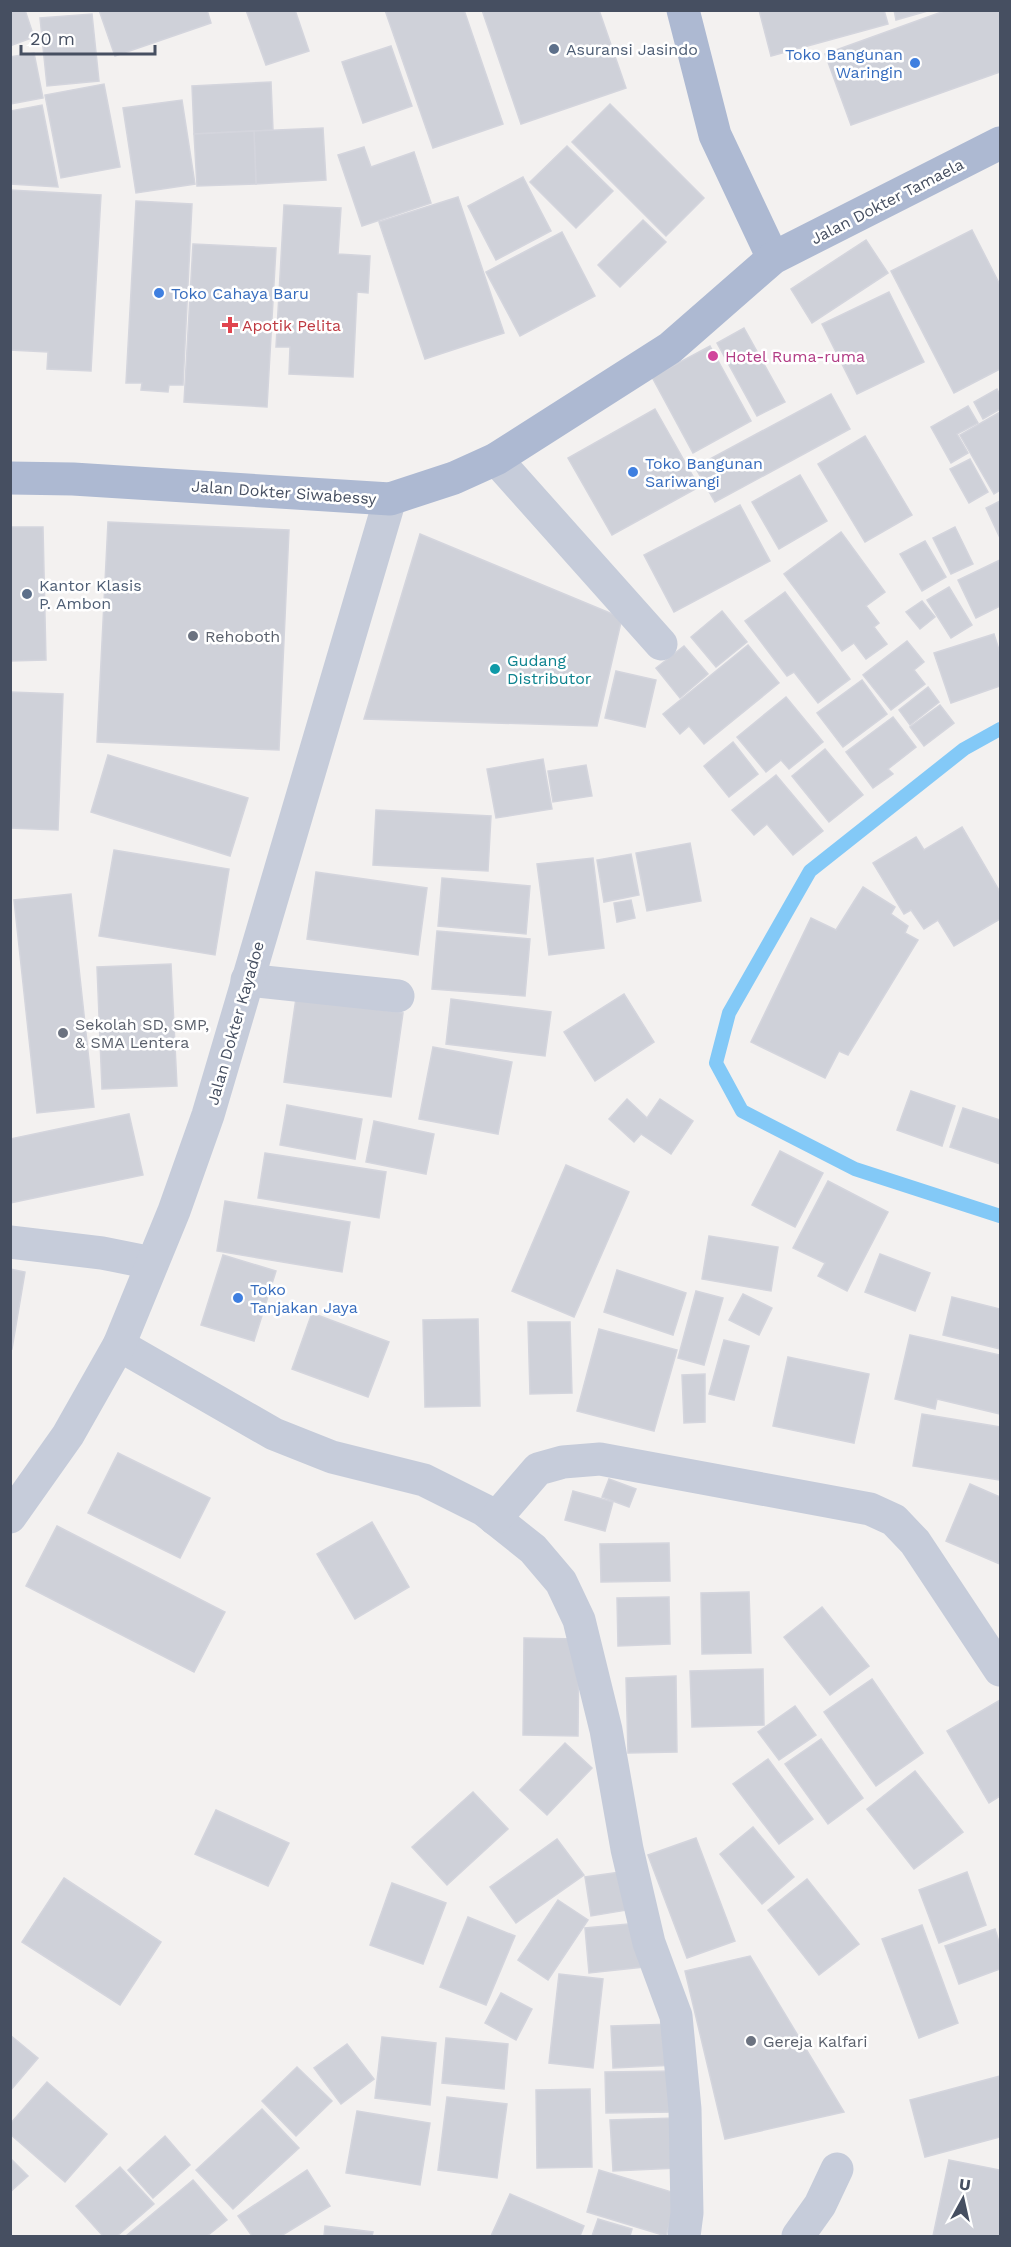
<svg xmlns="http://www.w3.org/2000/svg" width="1011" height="2247" font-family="'Work Sans',sans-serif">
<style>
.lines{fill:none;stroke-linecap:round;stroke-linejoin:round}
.stream{stroke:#83c9f7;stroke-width:14}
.building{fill:#cfd1d9;stroke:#d4d5dd;stroke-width:1.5}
.minor{stroke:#c6ccda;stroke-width:33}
.major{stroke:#adb9d2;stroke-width:33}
.service-dot{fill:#5c6f8a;stroke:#fff;stroke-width:2}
.shop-dot{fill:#3f7fe0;stroke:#fff;stroke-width:2}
.health-dot{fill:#e0444e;stroke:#fff;stroke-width:2}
.hotel-dot{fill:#d1479c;stroke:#fff;stroke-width:2}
.worship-dot{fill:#6b7280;stroke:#fff;stroke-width:2}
.culture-dot{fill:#0f9aa8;stroke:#fff;stroke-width:2}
.labels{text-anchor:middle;stroke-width:5;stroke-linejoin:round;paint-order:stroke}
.service-label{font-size:16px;fill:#4e5e75;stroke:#fff;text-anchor:start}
.shop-label{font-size:16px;fill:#366cbe;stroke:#fff;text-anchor:start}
.street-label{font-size:16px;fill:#464f61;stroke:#fff}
.health-label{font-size:16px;fill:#be3a42;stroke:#fff;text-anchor:start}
.hotel-label{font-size:16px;fill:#b23c85;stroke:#fff;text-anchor:start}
.worship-label{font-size:16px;fill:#5b616d;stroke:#fff;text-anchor:start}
.culture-label{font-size:16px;fill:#0d838f;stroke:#fff;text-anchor:start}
</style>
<rect width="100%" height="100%" fill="#f3f1f0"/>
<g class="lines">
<!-- stream -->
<polyline class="stream" points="1000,729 964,749 810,871 729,1013 716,1063 742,1111 855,1169 1000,1216"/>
</g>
<!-- building -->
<g class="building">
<polygon points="10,10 25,10 34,37 10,46"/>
<polygon points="99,10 207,10 211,23 115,56"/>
<polygon points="246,10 295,10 309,51 266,65"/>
<polygon points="385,10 464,10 503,124 433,148"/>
<polygon points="482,10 599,10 626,88 521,124"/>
<polygon points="759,10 884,10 888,24 771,56"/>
<polygon points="894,10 931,10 896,20"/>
<polygon points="947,10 1000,10 1000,72 851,125 825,54"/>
<polygon points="92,14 99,81 47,86 40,18"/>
<polygon points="391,46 412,106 363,123 342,62"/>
<polygon points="34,53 43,98 10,104 10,57"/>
<polygon points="271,82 273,130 194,134 192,86"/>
<polygon points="104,84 120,167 61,178 45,95"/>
<polygon points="182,100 195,184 136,193 123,108"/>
<polygon points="610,104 704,198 666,236 572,142"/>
<polygon points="42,105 58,187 10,184 10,111"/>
<polygon points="323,128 326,180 256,184 254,131"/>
<polygon points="254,131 256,184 197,186 194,134"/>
<polygon points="567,146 613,191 576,228 530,182"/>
<polygon points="364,147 371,167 414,152 431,203 362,226 338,155"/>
<polygon points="523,177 551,231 496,260 468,206"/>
<polygon points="10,190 101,195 91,371 47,369 48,352 10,350"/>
<polygon points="458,197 504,333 425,359 379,222"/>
<polygon points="136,201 192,204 183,385 169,385 168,392 141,390 142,383 126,383"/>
<polygon points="284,205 341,208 338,254 370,256 368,293 357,292 353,377 289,374 290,347 276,347"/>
<polygon points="643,220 666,242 620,287 598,265"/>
<polygon points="972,230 1000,285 1000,369 954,393 891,271"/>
<polygon points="562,232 595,296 520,336 486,272"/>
<polygon points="866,240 888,273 812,323 791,289"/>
<polygon points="193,244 276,248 267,407 184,402"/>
<polygon points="889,292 924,362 857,394 822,324"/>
<polygon points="744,328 785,402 757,416 717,343"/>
<polygon points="710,346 751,421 693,453 652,377"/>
<polygon points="997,389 1000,395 1000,409 983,419 974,402"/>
<polygon points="831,394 850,429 715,502 695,467"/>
<polygon points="968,406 978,423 957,434 968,453 951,463 931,427"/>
<polygon points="655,409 699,487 612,535 568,458"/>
<polygon points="1000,412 1000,490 994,494 960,435"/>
<polygon points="865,436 912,515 865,542 818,464"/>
<polygon points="970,459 988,492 969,503 950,469"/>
<polygon points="800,475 827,521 779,549 752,502"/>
<polygon points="1000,501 1000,538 986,508"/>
<polygon points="740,505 770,561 674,612 644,555"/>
<polygon points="108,522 289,530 279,750 97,742"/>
<polygon points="10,527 43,527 46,660 10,661"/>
<polygon points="955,527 973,564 951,574 933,538"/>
<polygon points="841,532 885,592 866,606 879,623 874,627 887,644 866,659 854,643 842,651 784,574"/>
<polygon points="420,534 622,618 597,726 364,719"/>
<polygon points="925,541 946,577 922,591 900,554"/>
<polygon points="1000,560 1000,606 976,618 958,580"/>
<polygon points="949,587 972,625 951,638 927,600"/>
<polygon points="785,592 850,679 818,703 794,672 787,676 745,621"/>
<polygon points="922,601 935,617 920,629 906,612"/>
<polygon points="722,611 747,642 716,667 691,637"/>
<polygon points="994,634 1000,653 1000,686 951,703 934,653"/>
<polygon points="907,641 924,662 914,670 925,684 891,710 863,675"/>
<polygon points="748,645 779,683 704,744 689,726 680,734 663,714"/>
<polygon points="684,646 708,674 680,698 656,668"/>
<polygon points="616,671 656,680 645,727 605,718"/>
<polygon points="862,680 887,714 843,747 817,713"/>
<polygon points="928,687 939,702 910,725 899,710"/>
<polygon points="10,692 63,694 58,830 10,828"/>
<polygon points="786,697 823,742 789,769 781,760 766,772 737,737"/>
<polygon points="940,705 954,723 924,746 910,727"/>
<polygon points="893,717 916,747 888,769 893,774 873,788 846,752"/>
<polygon points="733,742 758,774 729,797 704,766"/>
<polygon points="825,749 863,795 829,822 792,776"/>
<polygon points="108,755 248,798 230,856 91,812"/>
<polygon points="543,759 552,809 496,818 487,769"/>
<polygon points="586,765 592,796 553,802 548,771"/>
<polygon points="776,775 823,831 793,855 767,824 754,835 732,810"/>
<polygon points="376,810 491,816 488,871 373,865"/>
<polygon points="962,827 1000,892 1000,919 954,946 938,920 924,929 911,910 904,914 873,863 916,837 924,850"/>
<polygon points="690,843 701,901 647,911 636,853"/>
<polygon points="114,850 229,869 215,955 99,936"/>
<polygon points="631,854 639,895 604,902 597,860"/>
<polygon points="593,858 604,948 549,955 537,864"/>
<polygon points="316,872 427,888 418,955 307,939"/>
<polygon points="442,878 530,886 526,934 438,926"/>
<polygon points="863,887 895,907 891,914 908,926 905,933 918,940 848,1055 839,1051 825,1078 751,1042 811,918 836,930"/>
<polygon points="71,894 94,1107 37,1113 14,900"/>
<polygon points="631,900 635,918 617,922 614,903"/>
<polygon points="437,931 530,939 525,996 432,989"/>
<polygon points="171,964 177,1086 102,1089 97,967"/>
<polygon points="624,994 654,1042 595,1081 564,1032"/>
<polygon points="296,998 403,1013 391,1097 284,1082"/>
<polygon points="451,999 551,1012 545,1056 446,1044"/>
<polygon points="433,1047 512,1062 498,1134 419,1119"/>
<polygon points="911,1091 955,1106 942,1146 897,1130"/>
<polygon points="627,1099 647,1118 660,1099 693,1121 671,1154 641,1134 634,1142 609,1119"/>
<polygon points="287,1105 362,1119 355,1159 280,1145"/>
<polygon points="963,1108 1000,1120 1000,1164 950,1147"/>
<polygon points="129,1114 143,1175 10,1203 10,1139"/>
<polygon points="374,1121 434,1134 426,1174 366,1162"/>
<polygon points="780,1151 823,1173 795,1227 752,1205"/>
<polygon points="265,1153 386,1172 379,1218 258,1198"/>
<polygon points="566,1165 629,1192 574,1317 512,1291"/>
<polygon points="828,1181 888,1212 847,1291 818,1276 825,1263 793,1248"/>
<polygon points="225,1201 350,1222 342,1272 217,1251"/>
<polygon points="709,1236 778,1247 771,1291 702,1279"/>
<polygon points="880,1254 930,1273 915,1311 865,1292"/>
<polygon points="223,1255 276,1271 254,1341 201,1325"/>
<polygon points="10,1269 25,1272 12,1349 10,1348"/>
<polygon points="617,1270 686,1293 673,1335 604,1312"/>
<polygon points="696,1291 723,1298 704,1365 678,1358"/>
<polygon points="743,1294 772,1308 759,1335 729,1320"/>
<polygon points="952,1297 1000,1309 1000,1349 943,1335"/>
<polygon points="312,1313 389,1342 368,1397 292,1369"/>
<polygon points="478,1319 480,1406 425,1407 423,1320"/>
<polygon points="528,1322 570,1322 572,1393 530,1394"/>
<polygon points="599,1329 677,1350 654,1431 577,1411"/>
<polygon points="910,1335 1000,1355 1000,1414 937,1399 935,1409 895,1399"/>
<polygon points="724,1340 749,1346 734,1400 709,1394"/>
<polygon points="788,1357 869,1374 854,1443 773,1426"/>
<polygon points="705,1374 705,1422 684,1423 682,1375"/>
<polygon points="922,1414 1000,1427 1000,1480 913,1466"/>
<polygon points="118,1453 210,1498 180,1558 88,1513"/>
<polygon points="609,1479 636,1489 629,1507 602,1497"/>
<polygon points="970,1484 1000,1497 1000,1564 946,1541"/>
<polygon points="573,1491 613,1502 605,1531 565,1520"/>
<polygon points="372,1522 409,1587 355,1619 317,1554"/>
<polygon points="57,1526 225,1612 194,1672 26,1586"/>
<polygon points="669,1543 670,1581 601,1582 600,1544"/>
<polygon points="749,1592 751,1653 702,1654 701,1593"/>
<polygon points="669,1597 670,1644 618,1646 617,1598"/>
<polygon points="822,1607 869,1666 830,1695 784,1637"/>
<polygon points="524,1638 579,1639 578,1736 523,1735"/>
<polygon points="763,1669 764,1725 692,1727 690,1671"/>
<polygon points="676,1676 677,1752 628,1753 626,1678"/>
<polygon points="872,1679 923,1753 876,1786 824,1712"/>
<polygon points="1000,1700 1000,1796 989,1803 947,1731"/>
<polygon points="795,1706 816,1735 779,1760 758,1732"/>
<polygon points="821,1739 863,1798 828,1824 785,1764"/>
<polygon points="565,1743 592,1768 547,1815 520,1790"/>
<polygon points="768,1759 813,1819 779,1844 733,1784"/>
<polygon points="915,1771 963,1832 914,1869 867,1809"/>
<polygon points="473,1792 508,1829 447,1885 412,1847"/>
<polygon points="216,1810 289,1843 268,1886 195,1854"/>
<polygon points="753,1827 794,1877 762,1904 720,1854"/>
<polygon points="696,1838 735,1941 687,1958 648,1855"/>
<polygon points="557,1839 584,1875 516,1923 490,1887"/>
<polygon points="627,1871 633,1909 591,1916 585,1877"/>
<polygon points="967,1872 986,1925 939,1943 919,1890"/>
<polygon points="64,1878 161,1942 120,2005 22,1942"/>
<polygon points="807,1879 859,1944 819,1975 768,1910"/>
<polygon points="392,1883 446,1903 423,1964 370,1945"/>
<polygon points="558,1900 588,1920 548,1980 518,1960"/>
<polygon points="468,1917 515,1936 486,2005 440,1987"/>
<polygon points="639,1923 644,1967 589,1973 585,1928"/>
<polygon points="922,1925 958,2023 919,2038 882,1939"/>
<polygon points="995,1929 1000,1945 1000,1969 959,1984 945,1946"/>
<polygon points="750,1956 844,2112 725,2139 685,1971"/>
<polygon points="559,1974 603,1979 593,2068 549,2063"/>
<polygon points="501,1993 532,2009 516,2040 485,2023"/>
<polygon points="674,2024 676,2065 613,2068 611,2026"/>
<polygon points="10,2035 38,2058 10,2091"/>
<polygon points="382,2037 436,2043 430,2105 375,2098"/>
<polygon points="446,2038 508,2044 504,2089 442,2083"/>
<polygon points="347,2044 374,2079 341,2104 314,2068"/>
<polygon points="297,2067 332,2101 296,2136 262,2101"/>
<polygon points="675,2071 675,2112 606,2113 605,2072"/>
<polygon points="1000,2076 1000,2137 925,2157 910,2100"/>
<polygon points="47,2082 107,2134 65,2182 10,2134 10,2124"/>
<polygon points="590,2089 592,2167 537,2168 536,2090"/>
<polygon points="447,2097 507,2104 497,2178 438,2170"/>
<polygon points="262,2109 299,2148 233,2209 196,2170"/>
<polygon points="357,2111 430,2123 420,2185 346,2173"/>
<polygon points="675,2118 678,2168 613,2171 610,2120"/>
<polygon points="165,2136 190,2165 153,2198 128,2170"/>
<polygon points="10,2158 28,2176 10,2192"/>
<polygon points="949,2160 1000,2170 1000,2236 933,2236"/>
<polygon points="120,2167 154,2204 117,2236 103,2236 76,2206"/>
<polygon points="307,2170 330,2206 281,2236 252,2236 238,2216"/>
<polygon points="599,2170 678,2194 666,2236 587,2212"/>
<polygon points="193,2180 227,2220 207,2236 126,2236"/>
<polygon points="510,2194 584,2226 580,2236 491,2236"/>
<polygon points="598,2219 632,2229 630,2236 592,2236"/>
<polygon points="325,2226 373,2232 372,2236 324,2236"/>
</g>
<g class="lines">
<!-- minor -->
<g class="minor">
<polyline points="496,459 661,644"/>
<polyline points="247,980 398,996"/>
<polyline points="10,1242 102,1253 152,1263"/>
<polyline points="119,1345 274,1434 332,1457 424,1480 484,1510 533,1549 561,1582 579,1620 606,1730 627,1849 649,1943 676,2016 685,2109 687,2213 684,2236"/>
<polyline points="10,1517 68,1435 119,1345 174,1211 208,1115 390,499"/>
<polyline points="495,1519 538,1469 563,1462 600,1459 870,1509 894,1520 915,1542 1000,1670"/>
<polyline points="798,2236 820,2205 837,2169"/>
</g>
<!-- major -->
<g class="major">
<polyline points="683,10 715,135 773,258"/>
<polyline points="10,478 73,479 390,499 454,478 496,459 670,348 773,258 1000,143"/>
</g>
</g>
<!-- markers -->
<g class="service-dot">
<circle cx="554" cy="49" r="6"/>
<circle cx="27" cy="594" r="6"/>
</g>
<g class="shop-dot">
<circle cx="915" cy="63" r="6"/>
<circle cx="159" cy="293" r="6"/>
<circle cx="633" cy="472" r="6"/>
<circle cx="238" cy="1298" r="6"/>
</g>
<path class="health-dot" d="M227 316h6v6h6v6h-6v6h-6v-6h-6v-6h6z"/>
<circle class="hotel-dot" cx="713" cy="356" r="6"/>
<g class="worship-dot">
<circle cx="193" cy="636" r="6"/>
<circle cx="63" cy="1033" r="6"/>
<circle cx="751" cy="2041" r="6"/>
</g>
<circle class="culture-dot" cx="495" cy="669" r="6"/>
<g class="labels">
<!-- service labels -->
<g class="service-label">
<text x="566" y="55">Asuransi Jasindo</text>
<text x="39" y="591">Kantor Klasis<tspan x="39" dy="18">P. Ambon</tspan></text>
</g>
<!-- shop labels -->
<g class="shop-label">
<text x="903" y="60" text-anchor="end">Toko Bangunan<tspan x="903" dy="18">Waringin</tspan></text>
<text x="171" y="299">Toko Cahaya Baru</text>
<text x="645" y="469">Toko Bangunan<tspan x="645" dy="18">Sariwangi</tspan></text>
<text x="250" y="1295">Toko<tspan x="250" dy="18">Tanjakan Jaya</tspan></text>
</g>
<!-- street labels -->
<g class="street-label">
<text transform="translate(887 201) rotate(-27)" y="6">Jalan Dokter Tamaela</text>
<text transform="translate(284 492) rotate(4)" y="6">Jalan Dokter Siwabessy</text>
<text transform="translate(235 1023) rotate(-74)" y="6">Jalan Dokter Kayadoe</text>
</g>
<!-- health labels -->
<g class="health-label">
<text x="242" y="331">Apotik Pelita</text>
</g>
<!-- hotel labels -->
<g class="hotel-label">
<text x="725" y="362">Hotel Ruma-ruma</text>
</g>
<!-- worship labels -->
<g class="worship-label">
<text x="205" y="642">Rehoboth</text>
<text x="75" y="1030">Sekolah SD, SMP,<tspan x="75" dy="18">&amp; SMA Lentera</tspan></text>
<text x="763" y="2047">Gereja Kalfari</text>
</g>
<!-- culture labels -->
<g class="culture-label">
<text x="507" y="666">Gudang<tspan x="507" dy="18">Distributor</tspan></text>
</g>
</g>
<!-- border -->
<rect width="1011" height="2247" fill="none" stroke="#464f61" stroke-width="24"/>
<!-- north arrow -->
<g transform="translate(963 2199) rotate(8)" stroke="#ffffff" stroke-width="4.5" paint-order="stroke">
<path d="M0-4.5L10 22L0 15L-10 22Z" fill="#464f61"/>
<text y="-9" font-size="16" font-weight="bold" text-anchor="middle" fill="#464f61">U</text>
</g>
<!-- scale -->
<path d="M21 45v9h134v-9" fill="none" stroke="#464f61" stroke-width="3"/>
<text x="30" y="45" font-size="18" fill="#464f61" stroke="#ffffff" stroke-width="4.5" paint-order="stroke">20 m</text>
</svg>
